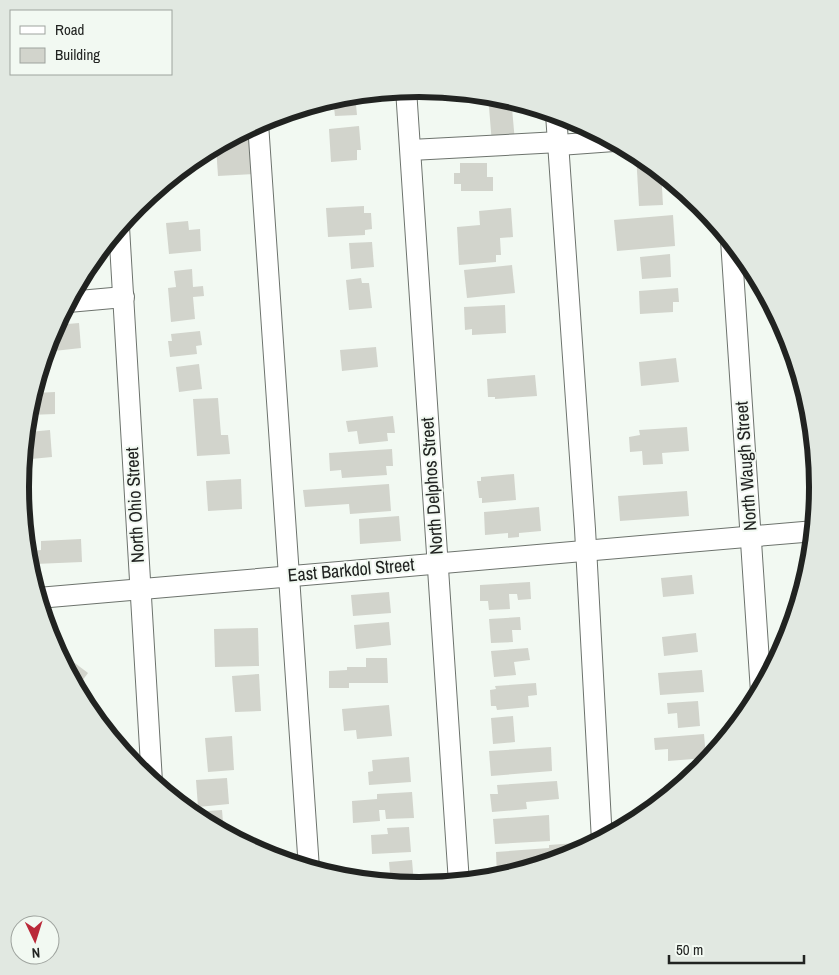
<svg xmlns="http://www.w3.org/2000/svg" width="839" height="975" font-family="'Archivo Narrow',sans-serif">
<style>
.building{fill:#d2d4cc}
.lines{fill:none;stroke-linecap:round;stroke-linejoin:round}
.minor-casing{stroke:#6d736d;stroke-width:22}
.minor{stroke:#fff;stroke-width:20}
.labels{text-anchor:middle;stroke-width:4;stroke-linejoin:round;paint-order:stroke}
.street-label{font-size:18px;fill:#212321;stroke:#f2f9f2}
.rim{fill:none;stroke:#212321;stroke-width:6}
</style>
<rect width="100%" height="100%" fill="#f2f9f2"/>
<!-- building -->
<g class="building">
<polygon points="355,94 357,115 335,116 333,98"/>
<polygon points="488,95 503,97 504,108 512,108 515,142 492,144"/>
<polygon points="359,126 361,150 357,150 357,160 331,162 329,129"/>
<polygon points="251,127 254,174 218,176 216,146"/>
<polygon points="636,153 661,171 663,205 639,206"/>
<polygon points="460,163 487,163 487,177 493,177 493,191 461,191 461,184 454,184 454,173 460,173"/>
<polygon points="364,206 364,213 371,213 372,229 365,230 365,235 328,237 326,208"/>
<polygon points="511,208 513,237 500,238 501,255 496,255 496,262 459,265 457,227 480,225 479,211"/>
<polygon points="673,215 675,246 617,251 614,220"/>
<polygon points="188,221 189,230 200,229 201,251 169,254 166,223"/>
<polygon points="372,242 374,267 351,269 349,243"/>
<polygon points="670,254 671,277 642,279 640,257"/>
<polygon points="512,265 515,293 467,298 464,270"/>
<polygon points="192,269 193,287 203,286 204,296 193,297 195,319 171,322 168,288 176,287 174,271"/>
<polygon points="361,278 362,283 369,283 372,308 349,310 346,280"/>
<polygon points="678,288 679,302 673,302 673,312 640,314 639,291"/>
<polygon points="505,305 506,333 472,335 472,329 465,330 464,307"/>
<polygon points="79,323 81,348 45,352 56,325"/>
<polygon points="200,331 202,345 196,346 197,354 170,357 168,341 172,341 171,334"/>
<polygon points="376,347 378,367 342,371 340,350"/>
<polygon points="676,358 679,382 641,386 639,362"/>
<polygon points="199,364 202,389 179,392 176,367"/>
<polygon points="535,375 537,396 495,399 495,397 488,397 487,379"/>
<polygon points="55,392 55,414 29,415 29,406 35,406 35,393"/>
<polygon points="218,398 221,435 228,435 230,454 197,456 193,399"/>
<polygon points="393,416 395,433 387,433 388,441 359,444 357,431 348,432 346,421"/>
<polygon points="687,427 689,451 662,453 663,464 643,465 642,451 630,452 629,437 640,435 639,430"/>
<polygon points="50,430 52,457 31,459 29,432"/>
<polygon points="807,445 815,445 817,469 808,470"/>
<polygon points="392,449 393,466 386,466 387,475 342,478 341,470 330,471 329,453"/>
<polygon points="514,474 516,500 482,503 482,498 479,498 477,481 481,481 481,477"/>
<polygon points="241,479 242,509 208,511 206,481"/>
<polygon points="389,484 391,511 350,514 349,504 305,507 303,490"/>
<polygon points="687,491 689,516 620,521 618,496"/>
<polygon points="539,507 541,531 519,533 519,537 508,538 508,533 485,535 484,512"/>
<polygon points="399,516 401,541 360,544 359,519"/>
<polygon points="81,539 82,562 35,564 35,573 30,574 27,555 31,555 31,551 41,550 41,541"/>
<polygon points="692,575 694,594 663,597 661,578"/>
<polygon points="530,582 531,599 518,600 517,594 509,594 510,609 489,610 488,601 480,601 480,585"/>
<polygon points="389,592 391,613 353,616 351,595"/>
<polygon points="520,617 521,630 512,630 513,642 491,643 489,619"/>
<polygon points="389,622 391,645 356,649 354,625"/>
<polygon points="258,628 259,666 215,667 214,629"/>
<polygon points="696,633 698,652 664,656 662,637"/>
<polygon points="55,648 88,673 76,689"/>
<polygon points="528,648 530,660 514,662 516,675 494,677 491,651"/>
<polygon points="366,658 387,658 388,683 349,683 349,688 329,688 329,671 347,670 347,667 366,667"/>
<polygon points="702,670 704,692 660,695 658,673"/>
<polygon points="259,674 261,711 235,712 232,676"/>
<polygon points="536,683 537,695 528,696 529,707 497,710 496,706 491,706 490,690 496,689 495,686"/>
<polygon points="698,701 700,726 678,728 677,713 668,714 667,703"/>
<polygon points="389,705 392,736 357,739 356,730 344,731 342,709"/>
<polygon points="513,716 515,742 493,744 491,718"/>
<polygon points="704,734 706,758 668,761 668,749 655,750 654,738"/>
<polygon points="232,736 234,770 208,772 205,738"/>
<polygon points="551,747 552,771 491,776 489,751"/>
<polygon points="409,757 411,782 369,785 368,772 373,771 372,760"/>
<polygon points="227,778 229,804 198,807 196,780"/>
<polygon points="557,781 559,799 526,802 527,809 492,812 490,794 498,794 497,785"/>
<polygon points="412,792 414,818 386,819 385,810 379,810 380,821 353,823 352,801 377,799 377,794"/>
<polygon points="222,810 224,834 197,819 196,812"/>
<polygon points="549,815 550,841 495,844 493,819"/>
<polygon points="409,827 411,852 372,854 371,835 388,834 387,828"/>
<polygon points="576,843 576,854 572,857 507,876 497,877 496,852 549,848 549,845"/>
<polygon points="412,860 414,884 391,884 389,862"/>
</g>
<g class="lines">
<defs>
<g id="minor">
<polyline points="406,89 459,883"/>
<polyline points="556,114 585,529 602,841"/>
<polyline points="258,123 309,869"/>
<polyline points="559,145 614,141"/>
<polyline points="411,150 559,142"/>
<polyline points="119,227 152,782"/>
<polyline points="731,240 761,692"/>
<polyline points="68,302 124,297"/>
<polyline points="38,598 815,531"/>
</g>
</defs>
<!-- minor casing -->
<use href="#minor" class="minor-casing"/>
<!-- minor -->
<use href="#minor" class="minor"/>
</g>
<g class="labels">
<!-- street labels -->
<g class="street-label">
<text transform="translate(746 466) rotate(-94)" y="6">North Waugh Street</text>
<text transform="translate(432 486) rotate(-94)" y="6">North Delphos Street</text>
<text transform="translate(135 505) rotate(-93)" y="6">North Ohio Street</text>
<text transform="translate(351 570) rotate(-5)" y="6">East Barkdol Street</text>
</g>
</g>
<!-- crop -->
<path d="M0 0H839V975H0ZM29 487a390 390 0 1 1 780 0a390 390 0 1 1-780 0Z" fill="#e1e8e1" fill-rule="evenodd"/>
<path class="rim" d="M29 487a390 390 0 1 1 780 0a390 390 0 1 1-780 0Z"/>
<!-- legend -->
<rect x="10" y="10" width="162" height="65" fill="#f2f9f2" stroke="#9ea39e"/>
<rect x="20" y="26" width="25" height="8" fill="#ffffff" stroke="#9ea39e"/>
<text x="55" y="35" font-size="15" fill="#212321">Road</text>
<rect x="20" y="48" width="25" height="15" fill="#d2d4cc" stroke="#9ea39e"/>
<text x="55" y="60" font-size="15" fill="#212321">Building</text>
<!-- north arrow -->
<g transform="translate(35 940) rotate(176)"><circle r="24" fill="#f2f9f2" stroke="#9ea39e"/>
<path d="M0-4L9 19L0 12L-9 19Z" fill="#ba2939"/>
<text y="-8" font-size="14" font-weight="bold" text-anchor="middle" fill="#212321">N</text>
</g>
<!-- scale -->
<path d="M669 955v8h135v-8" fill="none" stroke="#212321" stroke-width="2.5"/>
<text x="676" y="955" font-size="15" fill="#212321" stroke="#f2f9f2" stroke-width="4" paint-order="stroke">50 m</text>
</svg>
